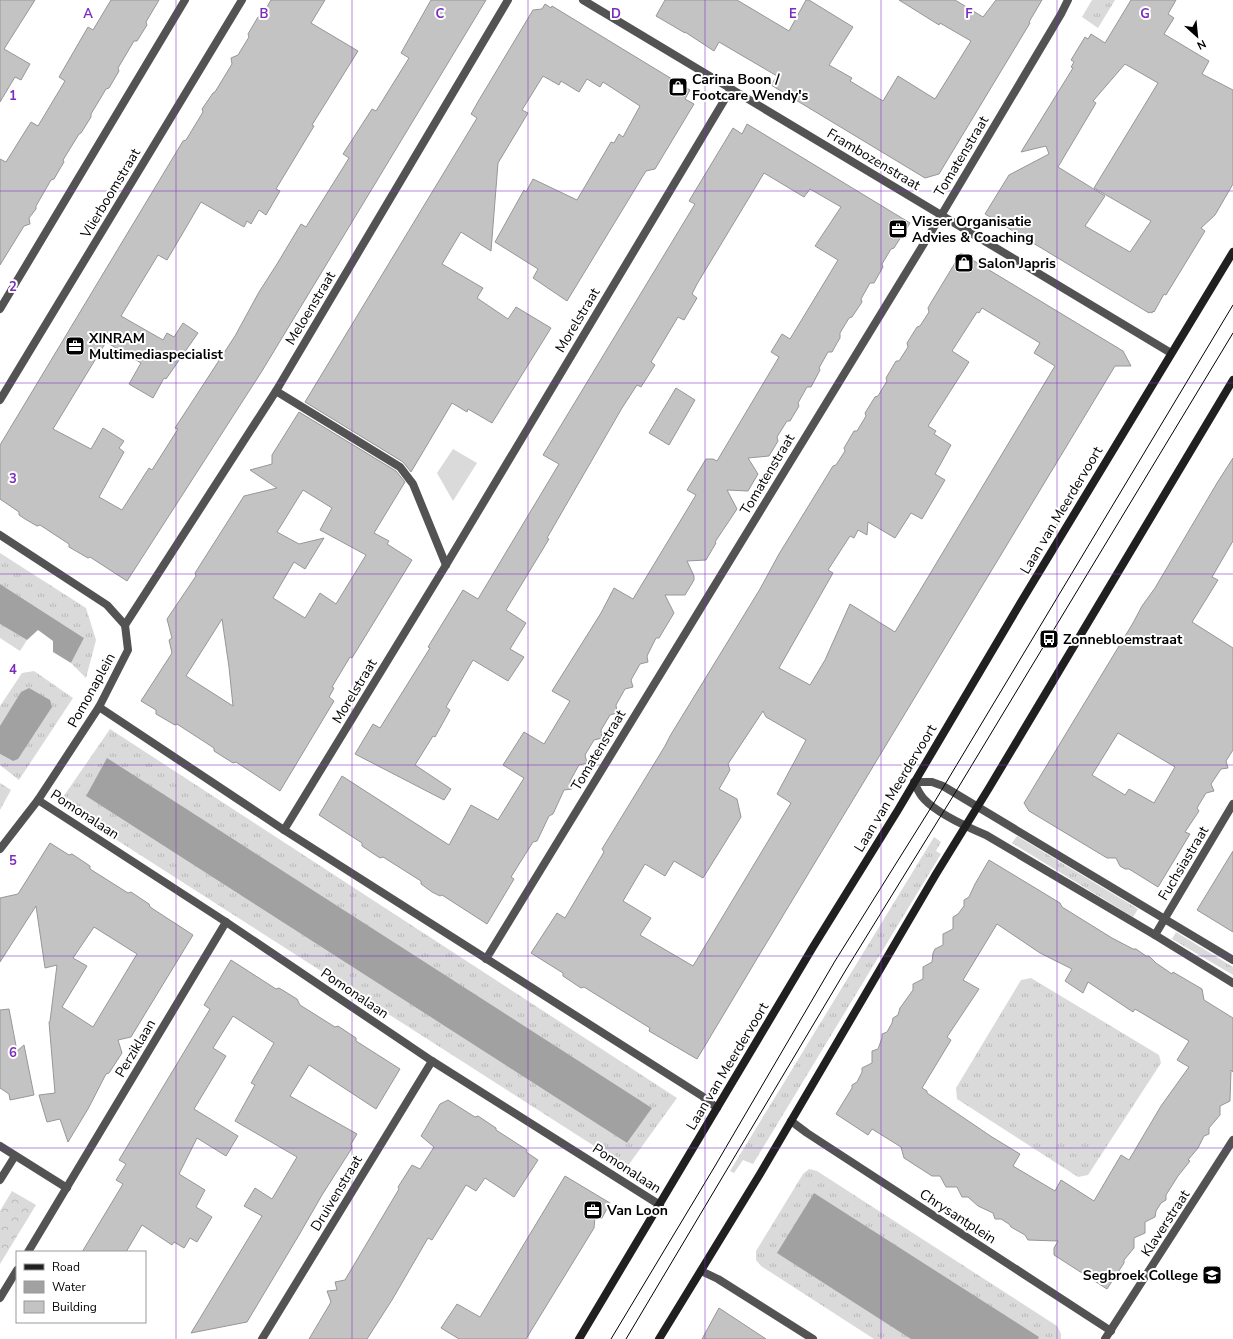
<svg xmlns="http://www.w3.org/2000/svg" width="1233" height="1339" font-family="'Nunito Sans',sans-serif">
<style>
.grass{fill:url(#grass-tufts);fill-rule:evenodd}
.forest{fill:url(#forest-crowns)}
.park{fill:#dadada}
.water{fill:#a1a1a1}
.building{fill:#c3c3c3;stroke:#979797;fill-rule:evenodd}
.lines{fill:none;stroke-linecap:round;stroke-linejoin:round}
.street{stroke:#535353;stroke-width:8}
.secondary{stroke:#202020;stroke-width:8}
.tram{stroke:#000;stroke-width:1}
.grid{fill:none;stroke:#7b2cbf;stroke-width:1;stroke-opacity:0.55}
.labels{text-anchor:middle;stroke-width:4;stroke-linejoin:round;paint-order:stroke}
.poi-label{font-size:14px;font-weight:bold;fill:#000;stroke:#fff;text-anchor:start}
.street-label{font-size:14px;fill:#000;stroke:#fff}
.grid-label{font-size:13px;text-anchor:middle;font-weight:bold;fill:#7b2cbf;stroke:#fff;stroke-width:4;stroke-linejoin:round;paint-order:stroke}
</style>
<defs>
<pattern id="grass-tufts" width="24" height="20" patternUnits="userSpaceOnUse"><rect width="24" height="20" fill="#dadada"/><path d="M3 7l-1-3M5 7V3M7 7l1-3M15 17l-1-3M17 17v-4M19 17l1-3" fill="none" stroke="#b9b9b9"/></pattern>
<pattern id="forest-crowns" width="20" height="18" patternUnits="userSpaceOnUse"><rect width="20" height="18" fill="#dadada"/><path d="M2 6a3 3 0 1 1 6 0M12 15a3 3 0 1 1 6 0" fill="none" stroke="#b9b9b9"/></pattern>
</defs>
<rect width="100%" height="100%" fill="#fff"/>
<!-- grass -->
<g class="grass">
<polygon points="1092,0 1115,0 1098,28 1082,17"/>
<polygon points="0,553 86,608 96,640 86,678 71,663 84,638 0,584"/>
<polygon points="0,624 27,640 20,651 0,638"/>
<polygon points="34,671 73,698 19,780 0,765 0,754 13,761 0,726 0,706 22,673"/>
<path d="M 110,729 L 677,1098 L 627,1167 L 59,803 ZM 107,759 L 652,1108 L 627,1143 L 86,796 Z"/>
<polygon points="0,783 11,790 0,810"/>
<polygon points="1017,836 1138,909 1133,917 1012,843"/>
<polygon points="934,837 941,842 936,851 941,854 753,1164 743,1160 734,1173 730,1171"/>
<polygon points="1176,932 1233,967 1233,975 1172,939"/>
<polygon points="1031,978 1159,1055 1161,1063 1088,1175 1078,1177 957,1099 956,1088 1021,980"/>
<polygon points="809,1169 817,1171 1057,1326 1061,1334 1061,1339 874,1339 761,1266 756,1260 756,1251 803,1174"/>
</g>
<!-- forest -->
<polygon class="forest" points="12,1191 36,1205 0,1264 0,1211"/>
<!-- park -->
<polygon class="park" points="453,449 477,463 453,501 437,473"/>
<!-- water -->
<g class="water">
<polygon points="0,584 84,638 71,663 53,652 53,641 38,630 27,640 0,624"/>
<polygon points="29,688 50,700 52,707 18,759 13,761 0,754 0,726 21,692"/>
<polygon points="107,758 652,1108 627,1143 86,796"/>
<polygon points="814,1193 1039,1337 1038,1339 911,1339 777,1253"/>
</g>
<!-- building -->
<g class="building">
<polygon points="0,0 35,0 4,49 30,64 21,80 15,77 0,102"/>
<polygon points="111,0 159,0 146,22 147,25 137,41 134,41 118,68 119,71 109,88 106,89 91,114 91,117 81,133 79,134 63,160 64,162 58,172 54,179 51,180 36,206 36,209 29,218 30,224 24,226 0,265 0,159 6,162 31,122 38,126 65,81 59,77 88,27 93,30"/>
<polygon points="271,0 325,0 311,23 358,51 312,125 314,126 276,189 280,191 266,215 259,210 251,224 247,221 244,227 201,202 167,260 158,255 121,316 163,340 167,333 174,337 183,323 198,333 166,379 164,378 153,398 129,384 141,363 106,342 53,429 91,449 103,428 124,441 119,448 124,452 99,497 122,510 149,468 152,470 178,429 175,428 235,336 259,292 277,264 301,224 306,227 349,158 343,154 372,109 376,111 409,58 401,53 431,0 486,0 262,371 127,581 90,557 88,558 69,547 69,544 40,525 37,526 25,519 19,515 19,512 0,499 0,445 183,141 186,140 203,112 202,109 213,93 215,92 232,64 231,58 238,55 249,37 248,34 258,17 261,17"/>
<polygon points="665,0 737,0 789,31 806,0 809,0 853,27 829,65 852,78 850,81 883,101 898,76 935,99 971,41 940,23 939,25 899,0 955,0 983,17 996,0 1042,0 1029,22 1030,23 939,174 925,178 771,85 777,76 719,42 714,51 685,32 685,33 656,16"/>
<path d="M 1131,0 L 1176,0 L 1168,14 L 1174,18 L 1164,34 L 1209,61 L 1202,74 L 1233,90 L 1233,184 L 1215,215 L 1201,228 L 1205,231 L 1166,295 L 1164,294 L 1154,312 L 1153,311 L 1152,313 L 1150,312 L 1149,313 L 985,214 L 1009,175 L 1049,154 L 1046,146 L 1021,152 L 1073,68 L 1071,67 L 1074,62 L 1071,60 L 1085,37 L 1088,39 L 1091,34 L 1105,43 ZM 1125,64 L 1158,83 L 1094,188 L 1151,221 L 1130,252 L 1085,226 L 1105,196 L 1058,167 L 1096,103 L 1093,101 Z"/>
<polygon points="545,4 551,8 552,6 690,90 685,99 694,104 655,169 646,171 567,301 533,278 538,269 495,242 524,190 526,192 533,179 577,200 611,142 614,143 619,134 623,137 640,106 603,82 600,87 587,79 579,92 561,81 559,85 543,76 522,110 528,113 498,163 491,251 461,232 442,264 483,288 477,298 508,319 516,307 551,328 492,423 468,409 467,412 452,403 411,472 403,462 305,402 477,118 471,114 479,100 533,10 542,9"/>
<polygon points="747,124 910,223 894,248 891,249 882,264 883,267 879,274 874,283 870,283 861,299 862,302 852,317 849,318 840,333 840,338 837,343 832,352 828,352 819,368 820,370 811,387 807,387 798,403 799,406 790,421 787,421 777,437 778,441 769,456 748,458 758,474 748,491 727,490 737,509 715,542 716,543 706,560 687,561 694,576 694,580 685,595 665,595 674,613 659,638 656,638 647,656 648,662 640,664 631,680 633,687 625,689 616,705 617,713 610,715 601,730 602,738 594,740 585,755 587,763 579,765 570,781 572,789 564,790 553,814 549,816 539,837 537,841 533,842 511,877 514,879 487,924 442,895 440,896 432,892 421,884 421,881 383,857 380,858 362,846 362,843 319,815 342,776 449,845 471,805 498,820 524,778 503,765 524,732 544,744 570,701 552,691 601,613 614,588 633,599 696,495 687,490 706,459 713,459 717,461 779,357 771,352 782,334 790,339 838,260 815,246 841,207 810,189 804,197 764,173 697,284 692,294 697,298 684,320 678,317 651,362 655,365 641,387 637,385 622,408 547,538 549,539 506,610 526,623 510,649 524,657 508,681 473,660 446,707 450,710 435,737 433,736 415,765 451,789 444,800 355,754 373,724 380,728 430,648 428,647 463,590 478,599 559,464 543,455 695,204 689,201 733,128 742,134"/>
<path d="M 961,253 L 1123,351 L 1131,366 L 1115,366 L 761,952 L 697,1059 L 649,1031 L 650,1028 L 584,987 L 581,988 L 563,976 L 563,973 L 531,953 L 557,913 L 565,918 L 604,852 L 602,849 L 665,746 L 670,736 L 760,589 L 779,554 L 833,466 L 836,465 L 845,451 L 844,448 L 854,431 L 857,431 L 866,416 L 865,413 L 875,397 L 878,396 L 887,381 L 886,378 L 896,361 L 899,361 L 908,347 L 907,343 L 917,327 L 920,326 L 929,312 L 928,308 L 932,301 ZM 982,308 L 1040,343 L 1034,353 L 1055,366 L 895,632 L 850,604 L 825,660 L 810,685 L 779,668 L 833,573 L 828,570 L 850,536 L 854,538 L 858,530 L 867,535 L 868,522 L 895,538 L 911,513 L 922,519 L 945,480 L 935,474 L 951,445 L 934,434 L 936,431 L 928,426 L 969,362 L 952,351 L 977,312 L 979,313 ZM 763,711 L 766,717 L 806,740 L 777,794 L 791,803 L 693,966 L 640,935 L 651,918 L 623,901 L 645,864 L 665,876 L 674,861 L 703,878 L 741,817 L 737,799 L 719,789 L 730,770 L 728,764 Z"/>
<polygon points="676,388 695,400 669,445 649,433"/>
<path d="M 299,412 L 396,471 L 405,482 L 374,533 L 389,541 L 387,544 L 412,560 L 352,658 L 350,657 L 332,687 L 334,688 L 329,697 L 334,701 L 280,791 L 236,762 L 233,763 L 214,751 L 214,748 L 177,724 L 175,725 L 168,721 L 156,714 L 156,710 L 141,701 L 172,653 L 169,640 L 172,638 L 167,619 L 196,576 L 195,573 L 244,496 L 277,488 L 250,470 L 272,464 L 272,455 ZM 303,490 L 332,508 L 320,530 L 366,555 L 336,604 L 320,593 L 305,618 L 273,598 L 294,562 L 305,569 L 324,538 L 299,544 L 277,532 ZM 222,619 L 229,667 L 233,706 L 186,676 Z"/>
<path d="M 1233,458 L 1233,541 L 1212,577 L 1218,580 L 1192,622 L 1233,648 L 1233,750 L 1226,761 L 1228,768 L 1221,769 L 1211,784 L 1214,791 L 1206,793 L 1197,808 L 1199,811 L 1185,832 L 1190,834 L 1158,887 L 1129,869 L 1125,869 L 1120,866 L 1116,858 L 1107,858 L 1029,811 L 1024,803 L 1133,623 L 1142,606 L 1155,588 L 1217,483 ZM 1118,733 L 1175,767 L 1154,803 L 1129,789 L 1125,795 L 1092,775 Z"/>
<path d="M 50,843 L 69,855 L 72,854 L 90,866 L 90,869 L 128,893 L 131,892 L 149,904 L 150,907 L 193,935 L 131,1037 L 118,1040 L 122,1053 L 109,1073 L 106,1074 L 88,1109 L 68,1142 L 60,1119 L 47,1122 L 39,1095 L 55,1093 L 49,1022 L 50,1021 L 57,965 L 45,968 L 36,906 L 0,962 L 0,898 L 18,894 ZM 94,927 L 137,954 L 93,1027 L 62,1007 L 87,966 L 73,958 Z"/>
<polygon points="1233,851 1233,932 1197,910"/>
<path d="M 989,860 L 1060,903 L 1062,907 L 1112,938 L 1133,949 L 1136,949 L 1146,956 L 1149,956 L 1156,963 L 1172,974 L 1173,972 L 1202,989 L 1204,1000 L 1233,1018 L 1233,1072 L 1231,1070 L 1230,1101 L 1220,1106 L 1220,1115 L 1209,1128 L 1209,1134 L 1204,1136 L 1198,1148 L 1188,1160 L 1190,1161 L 1178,1176 L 1166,1195 L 1166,1200 L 1161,1203 L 1156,1211 L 1155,1217 L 1145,1222 L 1145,1233 L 1134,1238 L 1134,1248 L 1124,1260 L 1124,1263 L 1107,1289 L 1054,1255 L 1054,1248 L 1058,1241 L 1028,1240 L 1025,1235 L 1011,1227 L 1009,1224 L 1001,1219 L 995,1219 L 993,1213 L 978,1206 L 968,1197 L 962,1197 L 957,1187 L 946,1187 L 940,1176 L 932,1176 L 904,1158 L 901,1147 L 872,1129 L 868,1135 L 836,1114 L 852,1088 L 852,1085 L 857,1082 L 862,1072 L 862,1068 L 872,1063 L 872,1051 L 878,1049 L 882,1038 L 882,1034 L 887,1032 L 892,1023 L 893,1018 L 898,1015 L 900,1008 L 913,990 L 913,984 L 923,979 L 923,967 L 932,962 L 933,953 L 935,949 L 943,945 L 943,934 L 953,929 L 953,917 L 958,914 L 964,906 L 964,900 L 969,897 L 975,884 ZM 997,924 L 1040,953 L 1072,969 L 1065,981 L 1083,993 L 1088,982 L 1133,1012 L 1135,1009 L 1189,1041 L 1177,1060 L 1189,1067 L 1161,1106 L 1129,1160 L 1121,1155 L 1094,1201 L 1061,1180 L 1055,1191 L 1013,1166 L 1020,1154 L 992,1137 L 927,1093 L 927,1091 L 922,1088 L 951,1040 L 947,1037 L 979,989 L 963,980 Z"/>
<polygon points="231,960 276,989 279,988 297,999 300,1005 335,1027 338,1026 356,1038 356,1041 400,1069 376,1109 309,1065 290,1096 357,1134 351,1144 352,1148 322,1195 299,1235 247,1322 191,1333 262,1216 244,1206 255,1188 272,1199 297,1157 235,1121 255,1085 251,1083 274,1043 233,1016 213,1048 226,1056 194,1109 238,1136 226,1156 197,1138 179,1174 205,1190 196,1207 212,1217 197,1242 190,1238 184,1248 174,1242 172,1245 142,1225 126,1252 82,1252 123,1184 116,1180 126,1164 119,1160 210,1009 204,1005"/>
<polygon points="9,1009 17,1051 24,1045 34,1095 10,1100 9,1094 0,1088 0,1010"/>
<polygon points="448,1100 475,1117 478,1116 496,1128 496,1130 527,1150 526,1152 538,1160 514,1197 485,1178 476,1191 466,1185 432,1240 428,1238 392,1300 367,1339 309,1339 331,1302 327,1291 337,1290 335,1282 345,1280 399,1189 398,1187 412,1165 420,1169 434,1147 421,1136 440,1104"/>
<polygon points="565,1176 610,1203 602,1218 595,1217 594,1228 526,1339 459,1339 441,1328 457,1304 480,1317"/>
<polygon points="719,1308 766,1339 702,1339"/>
</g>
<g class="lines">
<!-- street -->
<g class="street">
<polyline points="583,0 1171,353"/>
<polyline points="0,309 185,0"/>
<polyline points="276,391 400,467 413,484 446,565"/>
<polyline points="0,400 242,0"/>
<polyline points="0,535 107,605 125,625 128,650 99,707 38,800 0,849"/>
<polyline points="125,625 276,391 508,0"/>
<polyline points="99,707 284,830 702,1096 717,1108"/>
<polyline points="38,800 226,922 432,1061 660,1205"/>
<polyline points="284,830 446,565 731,89"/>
<polyline points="1155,935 1233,804"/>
<polyline points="486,959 942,214 1061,14 1068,0"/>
<path d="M 1233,960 L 943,786 L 932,782 L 914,782 C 917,788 919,794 924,799 C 938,814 967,827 986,835 L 1155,935 L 1233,983"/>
<polyline points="791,1121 807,1133 1111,1331"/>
<polyline points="0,1146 67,1188"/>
<polyline points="0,1180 15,1156"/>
<polyline points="28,1252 226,922"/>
<polyline points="701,1271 718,1279 813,1339"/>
<polyline points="0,1298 17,1270"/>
<polyline points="262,1339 432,1061"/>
<polyline points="1105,1339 1233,1140"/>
</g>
<!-- secondary -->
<g class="secondary">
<polyline points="579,1339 813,947 898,810 1021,602 1233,252"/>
<polyline points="659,1339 760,1174 936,874 989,788 1233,380"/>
</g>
<!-- tram -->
<g class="tram">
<polyline points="611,1339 715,1166 835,961 932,806 1233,305"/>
<polyline points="626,1339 847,968 955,793 1233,333"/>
</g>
</g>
<!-- grid -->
<path class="grid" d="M 176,0 L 176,1339M 352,0 L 352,1339M 528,0 L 528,1339M 705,0 L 705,1339M 881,0 L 881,1339M 1057,0 L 1057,1339M 0,191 L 1233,191M 0,383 L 1233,383M 0,574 L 1233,574M 0,765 L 1233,765M 0,956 L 1233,956M 0,1148 L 1233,1148"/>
<!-- icons -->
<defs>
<symbol id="shop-square" viewBox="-11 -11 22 22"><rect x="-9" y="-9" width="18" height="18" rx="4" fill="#000" stroke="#fff"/><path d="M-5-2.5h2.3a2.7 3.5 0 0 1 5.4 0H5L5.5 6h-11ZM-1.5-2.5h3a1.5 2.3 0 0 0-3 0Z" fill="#fff"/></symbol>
<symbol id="office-square" viewBox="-11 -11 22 22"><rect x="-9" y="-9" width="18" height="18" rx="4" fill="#000" stroke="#fff"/><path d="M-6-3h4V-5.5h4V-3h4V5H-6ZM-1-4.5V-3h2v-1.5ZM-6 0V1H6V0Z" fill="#fff"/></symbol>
<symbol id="bus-square" viewBox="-11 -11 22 22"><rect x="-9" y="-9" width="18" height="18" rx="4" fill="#000" stroke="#fff"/><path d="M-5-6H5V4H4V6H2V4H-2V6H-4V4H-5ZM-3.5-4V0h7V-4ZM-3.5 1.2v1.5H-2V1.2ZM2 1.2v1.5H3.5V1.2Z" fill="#fff"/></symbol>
<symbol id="school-square" viewBox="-11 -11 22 22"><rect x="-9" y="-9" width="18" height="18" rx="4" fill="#000" stroke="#fff"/><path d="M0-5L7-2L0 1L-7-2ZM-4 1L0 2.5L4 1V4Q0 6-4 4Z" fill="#fff"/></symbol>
</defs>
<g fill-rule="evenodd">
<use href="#shop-square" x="667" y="76" width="22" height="22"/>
<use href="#office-square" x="887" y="218" width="22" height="22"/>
<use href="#shop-square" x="953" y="252" width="22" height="22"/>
<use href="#office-square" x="64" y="335" width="22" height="22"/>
<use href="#bus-square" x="1038" y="628" width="22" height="22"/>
<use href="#office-square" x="582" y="1199" width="22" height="22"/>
<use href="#school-square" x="1201" y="1264" width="22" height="22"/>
</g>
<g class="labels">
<!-- poi labels -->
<g class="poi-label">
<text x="692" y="84">Carina Boon /<tspan x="692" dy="16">Footcare Wendy's</tspan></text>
<text x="912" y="226">Visser Organisatie<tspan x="912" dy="16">Advies &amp; Coaching</tspan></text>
<text x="978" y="268">Salon Japris</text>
<text x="89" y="343">XINRAM<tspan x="89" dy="16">Multimediaspecialist</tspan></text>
<text x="1063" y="644">Zonnebloemstraat</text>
<text x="607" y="1215">Van Loon</text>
<text x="1198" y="1280" text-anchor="end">Segbroek College</text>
</g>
<!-- street labels -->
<g class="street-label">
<text transform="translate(961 156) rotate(-59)" y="5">Tomatenstraat</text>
<text transform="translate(874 159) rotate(31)" y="5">Frambozenstraat</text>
<text transform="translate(110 193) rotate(-59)" y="5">Vlierboomstraat</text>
<text transform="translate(310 308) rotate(-59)" y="5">Meloenstraat</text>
<text transform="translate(577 320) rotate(-59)" y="5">Morelstraat</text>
<text transform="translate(767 474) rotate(-59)" y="5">Tomatenstraat</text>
<text transform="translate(1061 510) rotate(-59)" y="5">Laan van Meerdervoort</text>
<text transform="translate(91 690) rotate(-61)" y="5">Pomonaplein</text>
<text transform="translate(354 691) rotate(-59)" y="5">Morelstraat</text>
<text transform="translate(598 750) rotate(-59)" y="5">Tomatenstraat</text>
<text transform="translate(895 788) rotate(-59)" y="5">Laan van Meerdervoort</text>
<text transform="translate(85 814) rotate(33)" y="5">Pomonalaan</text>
<text transform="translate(1183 863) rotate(-59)" y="5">Fuchsiastraat</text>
<text transform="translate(355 993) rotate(34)" y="5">Pomonalaan</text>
<text transform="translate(135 1048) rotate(-59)" y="5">Perziklaan</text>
<text transform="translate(727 1066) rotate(-59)" y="5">Laan van Meerdervoort</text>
<text transform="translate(627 1168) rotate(33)" y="5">Pomonalaan</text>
<text transform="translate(336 1193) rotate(-59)" y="5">Druivenstraat</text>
<text transform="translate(958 1216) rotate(33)" y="5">Chrysantplein</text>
<text transform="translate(1165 1223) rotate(-57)" y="5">Klaverstraat</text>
</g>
</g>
<g class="grid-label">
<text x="88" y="18">A</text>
<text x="264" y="18">B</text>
<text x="440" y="18">C</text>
<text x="616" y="18">D</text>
<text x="793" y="18">E</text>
<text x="969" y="18">F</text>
<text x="1145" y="18">G</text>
<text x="13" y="100">1</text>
<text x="13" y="291">2</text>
<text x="13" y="483">3</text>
<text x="13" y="674">4</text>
<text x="13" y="865">5</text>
<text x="13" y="1057">6</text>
</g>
<!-- legend -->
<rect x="16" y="1251" width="130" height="72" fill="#ffffff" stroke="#999999"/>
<rect x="24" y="1264" width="20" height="6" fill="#202020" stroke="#999999"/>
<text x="52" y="1271" font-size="12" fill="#000000">Road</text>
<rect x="24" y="1281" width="20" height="12" fill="#a1a1a1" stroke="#999999"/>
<text x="52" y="1291" font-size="12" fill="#000000">Water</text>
<rect x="24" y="1301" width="20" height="12" fill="#c3c3c3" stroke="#999999"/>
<text x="52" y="1311" font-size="12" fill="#000000">Building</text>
<!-- north arrow -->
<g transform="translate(1197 36) rotate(153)" stroke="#ffffff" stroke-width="3" paint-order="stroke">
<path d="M0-3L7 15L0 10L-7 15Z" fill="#000000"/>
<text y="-6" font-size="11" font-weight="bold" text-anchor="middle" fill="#000000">N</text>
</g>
</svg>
